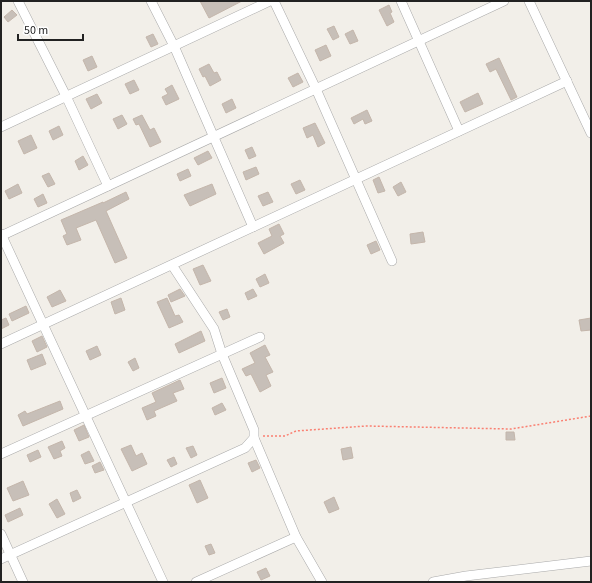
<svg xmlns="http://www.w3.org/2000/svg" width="592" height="583" font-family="'Source Sans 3',sans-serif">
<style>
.building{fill:#c7bfb8;stroke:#c4b6ab}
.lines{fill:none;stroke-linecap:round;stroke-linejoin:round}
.minor-casing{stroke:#a9a9a9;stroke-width:10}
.path{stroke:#fa8072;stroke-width:1.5;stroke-dasharray:2 2;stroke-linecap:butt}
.minor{stroke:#fff;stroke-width:9}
</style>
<rect width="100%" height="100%" fill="#f2efe9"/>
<!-- building -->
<g class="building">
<polygon points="200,1 242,1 209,18"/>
<polygon points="389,5 392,12 390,13 394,22 387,26 379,10"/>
<polygon points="12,10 17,15 8,22 4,17"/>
<polygon points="334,26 339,37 333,40 327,29"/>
<polygon points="353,30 358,41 350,44 345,34"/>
<polygon points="153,34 158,44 151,47 146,37"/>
<polygon points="326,45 331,56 320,61 315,50"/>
<polygon points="92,56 97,67 88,71 83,60"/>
<polygon points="499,58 517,97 511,100 496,69 490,72 486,64"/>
<polygon points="209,64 214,73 217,72 221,80 210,86 205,76 203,77 199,69"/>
<polygon points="298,73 303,82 293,87 288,78"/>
<polygon points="134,80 139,90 130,94 125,84"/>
<polygon points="172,85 179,99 166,105 162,97 168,94 165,89"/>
<polygon points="478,93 483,104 465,112 460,102"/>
<polygon points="97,94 102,103 91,109 86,99"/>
<polygon points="232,99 236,108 226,113 222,104"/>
<polygon points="367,110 372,121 365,124 363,119 354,124 351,118"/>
<polygon points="122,115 127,124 118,129 113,119"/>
<polygon points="142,115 150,130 154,128 161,142 150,147 139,124 136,125 133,119"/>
<polygon points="315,123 325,143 318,147 313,135 307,138 303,128"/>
<polygon points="59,126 63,135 53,140 49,131"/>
<polygon points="31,135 37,148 24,154 18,141"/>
<polygon points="252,147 256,156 249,159 245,150"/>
<polygon points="208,151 212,158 198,165 194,158"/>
<polygon points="83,156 88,165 79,170 75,161"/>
<polygon points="256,167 259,174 246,180 243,172"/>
<polygon points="188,169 191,176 180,181 177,174"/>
<polygon points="49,173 55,184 48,187 42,176"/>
<polygon points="379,177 385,191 378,193 373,180"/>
<polygon points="300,180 305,190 296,194 291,184"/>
<polygon points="401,182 406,192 398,196 393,187"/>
<polygon points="18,184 22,193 9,199 5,191"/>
<polygon points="212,184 216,194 190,206 184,195"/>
<polygon points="126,192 129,199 106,211 127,258 115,263 96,220 76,228 81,240 67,245 63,236 67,234 61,220 103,202 103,203"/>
<polygon points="268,192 273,202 263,206 258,196"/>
<polygon points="43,194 47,203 38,207 34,199"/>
<polygon points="279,224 284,234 280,236 284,243 264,254 258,243 272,236 269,229"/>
<polygon points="423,232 425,242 411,244 410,234"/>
<polygon points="376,241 380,250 371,254 367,245"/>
<polygon points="203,265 211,281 200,285 193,269"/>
<polygon points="265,274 269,283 260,287 256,279"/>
<polygon points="180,289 185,296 171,302 168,295"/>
<polygon points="253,289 257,296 248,300 245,293"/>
<polygon points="60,290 66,301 52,307 47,297"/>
<polygon points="121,298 125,310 115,314 111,302"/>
<polygon points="167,298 175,316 179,315 183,322 169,328 157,302"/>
<polygon points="26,306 29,313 12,321 9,314"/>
<polygon points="227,309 230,317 223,320 219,312"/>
<polygon points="6,318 9,325 1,329 1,320"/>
<polygon points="591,318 591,330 581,331 579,320"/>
<polygon points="201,331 205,341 179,353 175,344"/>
<polygon points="42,336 47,347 37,352 32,341"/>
<polygon points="265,345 270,355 265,357 273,372 266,375 271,386 260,392 251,374 246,376 242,369 255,363 250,353"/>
<polygon points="97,346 101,355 90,360 86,351"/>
<polygon points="42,354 46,364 31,370 27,360"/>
<polygon points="135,358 139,368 133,371 128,362"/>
<polygon points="222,378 226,388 214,393 210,383"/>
<polygon points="180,380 184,389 173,393 177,401 154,411 156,416 147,420 142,408 156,402 152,393"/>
<polygon points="60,401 63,409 23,426 18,415 25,411 27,414"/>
<polygon points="222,403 226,410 215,415 212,408"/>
<polygon points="84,425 89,437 79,441 74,430"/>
<polygon points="506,432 514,432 515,440 506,440"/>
<polygon points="62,441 65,448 60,451 62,456 54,459 48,447"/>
<polygon points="131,445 136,456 142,453 147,464 132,471 121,449"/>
<polygon points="193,446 197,455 191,458 186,448"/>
<polygon points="351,447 353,458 343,460 341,449"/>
<polygon points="38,450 41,457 30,462 27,455"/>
<polygon points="89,451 94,461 85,464 81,455"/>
<polygon points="174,457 177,464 171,467 167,460"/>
<polygon points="256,460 260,468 252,472 248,463"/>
<polygon points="100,462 104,470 95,473 92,466"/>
<polygon points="200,480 208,498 197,503 189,485"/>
<polygon points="23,481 29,495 13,501 7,488"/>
<polygon points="77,490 81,498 73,502 70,493"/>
<polygon points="334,497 339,509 329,513 324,502"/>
<polygon points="57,499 65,514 57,518 49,504"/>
<polygon points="20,508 23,515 8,522 5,515"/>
<polygon points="211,544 215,553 209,555 205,546"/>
<polygon points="266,568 270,576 261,580 257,572"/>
</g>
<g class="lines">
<defs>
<g id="minor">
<polyline points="18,1 66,96 108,186"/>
<polyline points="151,1 174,46 253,227"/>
<polyline points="274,1 316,89 392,261"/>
<polyline points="401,1 459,131"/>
<polyline points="529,1 591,133"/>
<polyline points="1,127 270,1"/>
<polyline points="1,234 163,582"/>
<polyline points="1,236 504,1"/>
<polyline points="1,344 567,81"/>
<polyline points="254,438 296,537 322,582"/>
<polyline points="1,454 260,337"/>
<polyline points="1,534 23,582"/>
<polyline points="1,559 245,448 254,438 254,430 222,354 214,329 172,265"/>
<polyline points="196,582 296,537"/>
<polyline points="433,582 466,576 591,561"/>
</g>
</defs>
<!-- minor casing -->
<use href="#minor" class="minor-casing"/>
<!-- path -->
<polyline class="path" points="263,436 285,436 296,431 366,426 511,429 591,416"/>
<!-- minor -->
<use href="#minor" class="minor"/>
</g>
<!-- border -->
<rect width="592" height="583" fill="none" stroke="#222222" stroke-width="4"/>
<!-- scale -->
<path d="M18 34v6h65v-6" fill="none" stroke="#222222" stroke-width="2"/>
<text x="24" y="34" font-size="12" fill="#222222" stroke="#ffffff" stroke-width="3" paint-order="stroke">50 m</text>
</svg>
